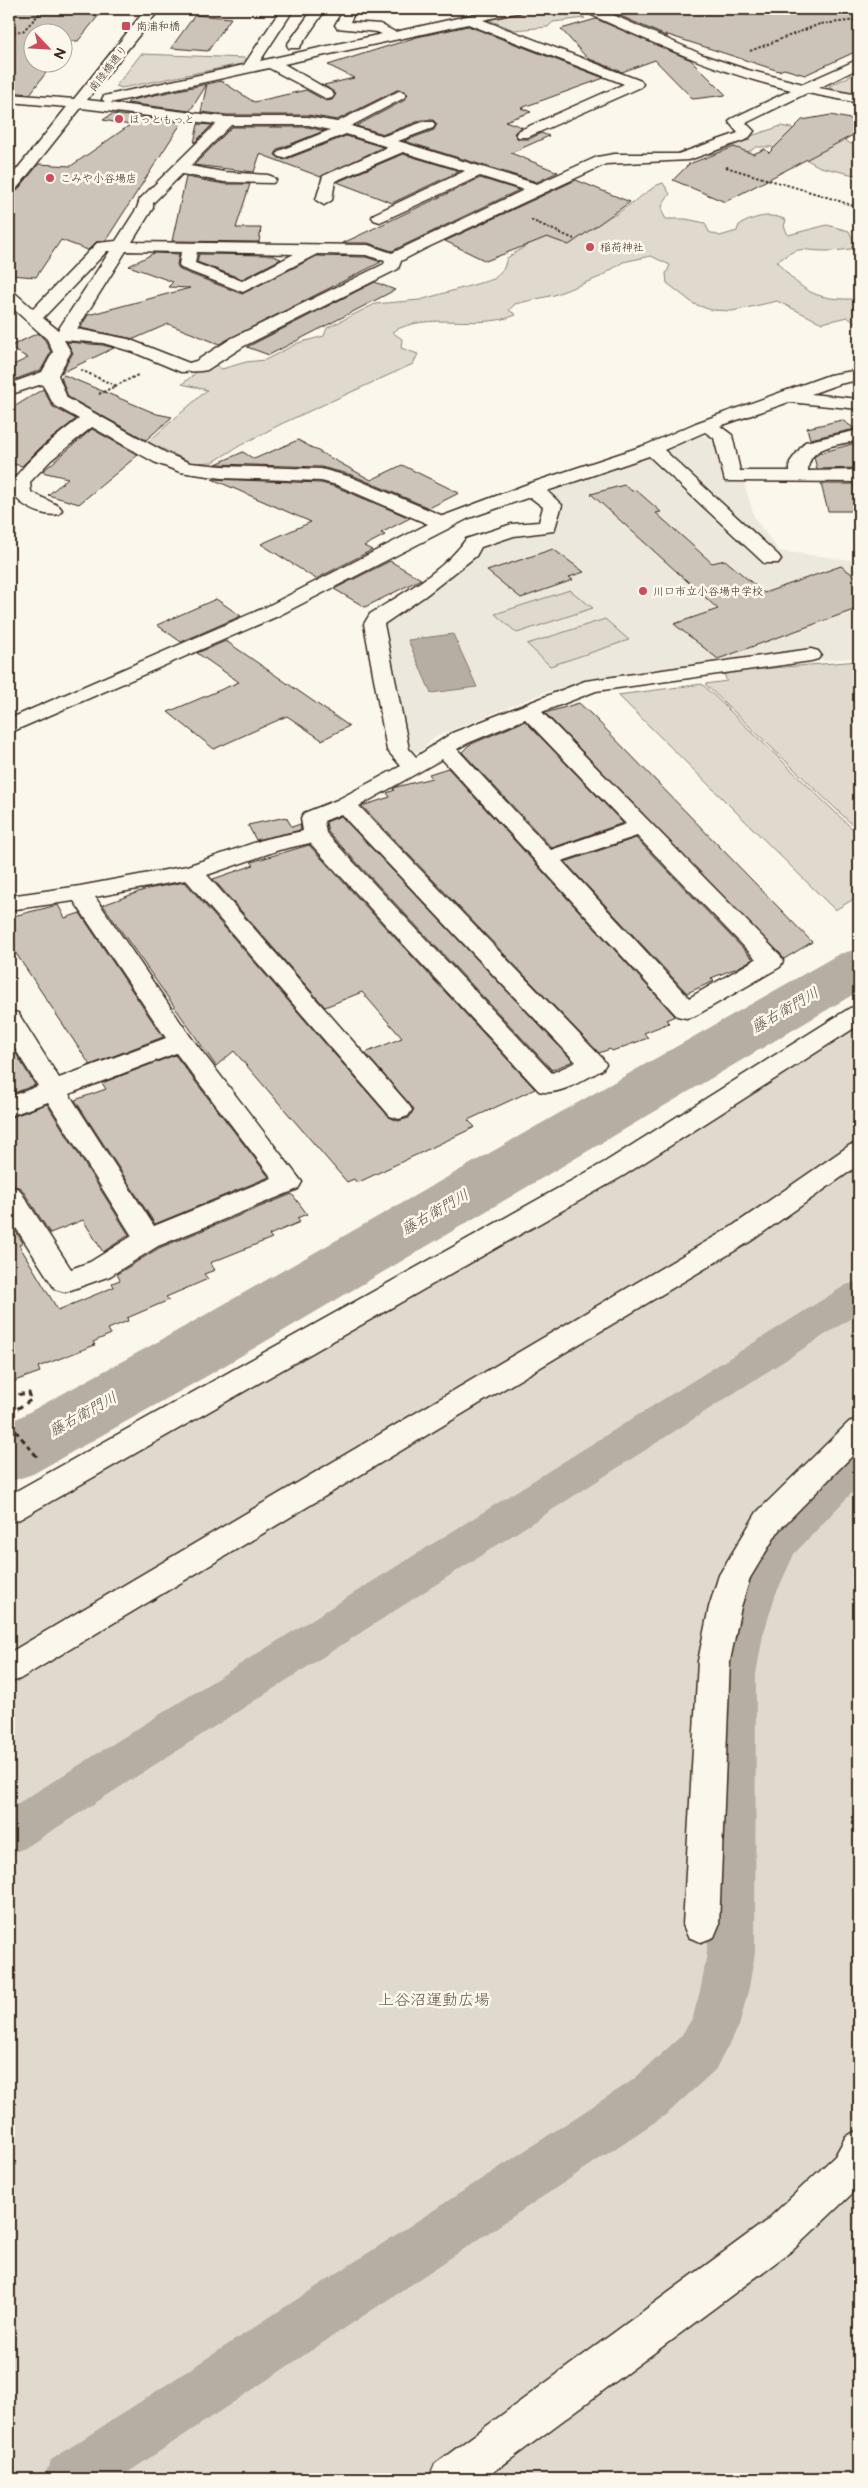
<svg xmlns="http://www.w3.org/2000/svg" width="868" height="2488" font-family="'Balsamiq Sans','Klee One',sans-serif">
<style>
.built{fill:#ede8dd}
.green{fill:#dfd9ce;stroke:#8d8276}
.water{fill:#b6aea2;stroke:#85796d}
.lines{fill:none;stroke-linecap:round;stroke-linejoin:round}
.canal{fill:#b6aea2;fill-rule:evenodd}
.river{fill:#b6aea2;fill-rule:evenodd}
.building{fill:#ccc4b9;stroke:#3b2a1e}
.minor-casing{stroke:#3b2a1e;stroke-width:3}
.path-far1{stroke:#3b2a1e;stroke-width:2;stroke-dasharray:2.5 2;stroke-linecap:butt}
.path{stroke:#3b2a1e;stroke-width:3;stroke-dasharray:5.5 4;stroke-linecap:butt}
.minor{fill:#fbf7ec;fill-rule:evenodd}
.poi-dot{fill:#d1495b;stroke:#fbf7ec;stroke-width:2}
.labels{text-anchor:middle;stroke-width:5;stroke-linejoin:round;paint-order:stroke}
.far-poi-label{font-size:11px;fill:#3b2a1e;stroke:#fbf7ec;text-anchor:start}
.far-street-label{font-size:11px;fill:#3b2a1e;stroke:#fbf7ec}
.water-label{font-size:15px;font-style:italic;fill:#605246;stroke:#fbf7ec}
.near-park-label{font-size:16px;fill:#64564a;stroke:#fbf7ec}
</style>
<rect width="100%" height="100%" fill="#fbf7ec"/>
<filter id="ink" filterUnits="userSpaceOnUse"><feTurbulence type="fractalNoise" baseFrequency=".02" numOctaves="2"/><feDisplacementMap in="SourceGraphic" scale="10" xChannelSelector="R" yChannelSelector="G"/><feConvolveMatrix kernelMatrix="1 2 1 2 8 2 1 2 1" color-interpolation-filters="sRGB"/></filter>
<g filter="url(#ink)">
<!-- built -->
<polygon class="built" points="700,435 707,436 715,443 725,483 744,483 755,519 779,551 859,561 859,657 823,661 815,648 608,678 546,692 435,737 421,751 414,752 406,749 382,628 385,622 477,556 484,545 518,536 555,529 560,503 551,495 555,490"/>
<!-- green -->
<g class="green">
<polygon points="540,9 567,9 585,18 553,22 548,27 514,30 487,19"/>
<polygon points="141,54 246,58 241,64 122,88 116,86"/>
<polygon points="859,72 859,95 835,91 829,86"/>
<polygon points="781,126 843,139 851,144 859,145 859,176 820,167 796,154 771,147 756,147 750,151 732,154 698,154"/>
<path d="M 663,183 L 670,194 C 662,204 659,208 666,219 L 686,219 L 705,223 L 709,232 L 720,236 L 737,231 L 739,225 C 754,217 770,212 786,220 L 784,226 L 788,235 L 827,225 L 849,231 L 854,242 L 851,249 C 843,250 835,251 827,251 C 800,251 801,244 777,262 C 805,294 816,300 859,299 L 859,325 L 847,317 L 822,323 L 777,301 L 733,311 L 711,310 L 694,304 L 667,283 L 666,274 L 670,265 L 651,256 L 623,262 L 600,277 L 554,295 L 515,304 L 509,310 L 516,315 C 477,331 429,310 392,332 L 402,339 L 401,348 L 418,354 L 413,364 L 281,424 L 241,445 L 213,462 L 192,463 L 148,442 L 207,390 L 182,384 L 198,371 L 215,364 L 222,369 L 246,362 L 265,360 L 298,343 L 324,336 L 327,328 L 375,304 L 420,300 L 494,279 L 504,268 L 507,258 L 537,239 L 604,216 L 615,215 L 657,185 Z"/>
<polygon points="570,590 593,608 517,633 495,614"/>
<polygon points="605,619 629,640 550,666 527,644"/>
<polygon points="859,661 859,831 705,684 727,681 723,672"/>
<polygon points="702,684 859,835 859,896 835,910 618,695"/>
<polygon points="859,1024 859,2479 9,2479 9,1518 469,1259 722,1113 802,1057"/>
</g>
<!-- water -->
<polygon class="water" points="453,634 477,687 431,693 408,640"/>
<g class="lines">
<!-- canal -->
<g class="canal">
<polygon points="859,1281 859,1313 25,1848 9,1854 9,1809 846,1285"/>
<polygon points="859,1444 859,1485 794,1554 775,1596 763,1635 756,1674 755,1953 749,1987 739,2026 715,2070 667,2114 118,2479 43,2479 51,2460 633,2080 681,2036 693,2017 701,1987 707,1953 714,1674 721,1635 733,1596 764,1531 845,1449"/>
</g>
<!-- river -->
<polygon class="river" points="859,949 859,991 207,1376 33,1474 9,1482 9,1423 161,1340 839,954"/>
</g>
<!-- building -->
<g class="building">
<polygon points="9,9 98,9 93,15 99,15 78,41 71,41 62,52 62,32 32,32 32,62 54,62 30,94 9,92"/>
<polygon points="605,9 859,9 859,50 805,75 784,69 779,71 665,34 668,37"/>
<polygon points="195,15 231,18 208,51 171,48"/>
<polygon points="596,19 691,60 726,95 693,99 655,60 622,72 587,58 561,29"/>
<polygon points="468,26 604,78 521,108 531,112 505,121 522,127 514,133 518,139 529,139 541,133 549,136 511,153 558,172 537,182 404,141 434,130 437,124 433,120 422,120 384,134 356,126 405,100 408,94 399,89 337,120 308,115 227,115 201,112 207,84 221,81 254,102 306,90 326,101 332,100 336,94 324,85 354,78 328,65 417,37"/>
<polygon points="207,84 190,111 127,103 131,100"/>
<polygon points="112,114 182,122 106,240 96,242 88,250 61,240 36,277 9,275 9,196 15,193 39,164 71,166 130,125 103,120"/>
<polygon points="831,115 859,121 859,132 725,202 673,180 689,164 734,147 753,154 765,149 769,153 802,120"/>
<polygon points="198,124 212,125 194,143"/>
<polygon points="232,127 308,127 324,131 278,149 275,155 284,160 346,136 383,147 321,177 260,154 254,172 194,165"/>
<polygon points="403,154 460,171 392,203 337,182"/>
<polygon points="186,177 224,184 250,184 236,228 261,228 259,242 172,241"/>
<polygon points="480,178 519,190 392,251 368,243 343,243"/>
<polygon points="576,180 630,202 569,245 547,237 486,261 445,241"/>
<polygon points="154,253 179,254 177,265 180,270 242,294 317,256 366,257 381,262 219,344 168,324 134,339 80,328 88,315 190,288 168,287 173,282 129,266"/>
<polygon points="199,254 271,255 281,259 242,279 197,262"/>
<polygon points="375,282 395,290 269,355 247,347"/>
<polygon points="38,333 45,340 51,352 41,370 16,379 9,376 9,367 28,358 9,347"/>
<polygon points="67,342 103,345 114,348 61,373 73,353"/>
<polygon points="64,375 157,414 172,417 146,440 68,397 61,377"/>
<polygon points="43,389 53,407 76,419 42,446 22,466 9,463 9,410"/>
<polygon points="842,420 855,429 810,439 807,428"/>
<polygon points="92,429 138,455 79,504 48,495 68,478 42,472"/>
<polygon points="298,440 371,480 402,465 459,493 429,508 352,475 321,467 216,464 243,452 254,459"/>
<polygon points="859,442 859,468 817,469 814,457 820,453"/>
<polygon points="212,479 321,483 336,487 410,518 381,533 385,535 364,546 372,550 316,579 261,544 311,522"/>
<polygon points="821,484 853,484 859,511 828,511"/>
<polygon points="624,485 632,491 636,490 661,512 656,513 712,563 725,560 764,593 841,566 859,579 859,608 718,659 674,624 718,609 591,494"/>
<polygon points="553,549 584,572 569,577 573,580 521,598 487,571"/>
<polygon points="390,561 421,579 365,607 334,589"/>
<polygon points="216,599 241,616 181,642 157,625"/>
<polygon points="226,641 349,726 322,740 287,716 214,749 168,712 239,682 197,653"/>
<polygon points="579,703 594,717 812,942 784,959 545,713"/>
<polygon points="525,721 623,823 552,848 462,752 469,745"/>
<polygon points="448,768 675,1016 666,1020 669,1023 644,1033 648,1038 612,1051 610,1049 599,1053 362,806 390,797 387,793 395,790 393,789 396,787 432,778 429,774"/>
<polygon points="341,816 573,1061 552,1070 328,832 326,822"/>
<polygon points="286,817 292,827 300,824 301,830 256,840 248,825"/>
<polygon points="636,838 753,959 737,968 711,978 714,981 687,993 565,862"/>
<polygon points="309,845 535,1089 468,1120 475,1127 357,1183 354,1179 347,1182 234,1051 216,1066 103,905 147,889 185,882 389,1117 398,1121 409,1118 414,1109 365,1053 402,1038 362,992 325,1007 213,879 254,865 251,862"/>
<polygon points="58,905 65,918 80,913 163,1037 90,1065 9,943 9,917"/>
<polygon points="9,1042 35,1085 9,1095"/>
<polygon points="175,1055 269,1177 155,1224 75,1100 106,1089 102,1083"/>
<polygon points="47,1104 129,1235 103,1252 83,1220 50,1233 21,1188 9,1184 9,1118"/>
<polygon points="292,1194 307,1214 297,1218 300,1222 269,1235 272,1238 210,1263 215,1270 204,1274 208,1279 166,1297 169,1300 127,1318 128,1321 108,1329 111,1334 93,1342 95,1345 38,1367 40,1372 9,1383 9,1220 23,1243 19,1245 58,1310 114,1287 112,1283 120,1280 117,1274 159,1248"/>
</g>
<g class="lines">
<defs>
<g id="minor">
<path d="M 146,9 L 160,9 L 87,100 L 105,102 L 102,99 L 104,96 L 244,65 L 281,9 L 294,9 L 260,61 L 382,34 L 377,32 L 337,28 L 335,25 L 342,13 L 335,12 L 334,9 L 356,9 L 350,22 L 380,24 L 395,32 L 498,9 L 521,9 L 520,12 L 483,20 L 641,81 L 643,84 L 641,87 L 528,137 L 518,137 L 516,134 L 518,131 L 624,84 L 468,24 L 284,64 L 332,92 L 334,95 L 332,98 L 327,99 L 269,68 L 110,103 L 227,117 L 308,117 L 337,122 L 399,91 L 404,92 L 406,95 L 404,98 L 351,126 L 384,136 L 423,122 L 433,122 L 435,125 L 433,128 L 398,141 L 537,184 L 597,157 L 614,154 L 678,154 L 738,133 L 729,122 L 731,119 L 791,90 C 718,73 653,43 585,12 L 584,9 L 600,9 L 703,55 L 748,70 L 803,84 L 859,59 L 859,68 L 819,88 L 859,95 L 859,103 L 807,93 L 746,123 L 754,131 L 748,139 L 689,160 L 606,164 L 424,249 L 401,261 L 398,269 L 244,346 L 207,370 L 201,371 L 181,372 L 133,352 L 103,343 L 64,340 L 71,352 L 58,375 L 67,398 L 168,454 L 190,463 L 222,466 L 321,469 L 351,477 L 443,516 L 525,485 L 646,445 L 696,423 L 829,375 L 859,370 L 859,380 L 839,384 L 811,394 L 859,399 L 859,409 L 789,402 L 720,426 L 732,435 L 740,471 L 790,471 L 790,462 L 805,442 L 859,430 L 859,440 C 839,445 808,445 808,471 L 859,470 L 859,482 L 725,481 L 714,438 L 705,432 L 664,450 L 778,555 L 781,559 L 778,563 L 764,563 L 649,456 L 547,491 L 562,505 L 554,531 L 514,536 L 481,547 L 476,556 L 425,596 L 384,624 L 409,749 L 416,757 L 452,733 L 585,681 L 811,649 L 818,651 L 821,655 L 818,659 L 811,661 L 596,691 L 542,712 L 780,955 L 783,961 L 780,967 L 695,1016 L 686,1018 L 677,1016 L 442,759 L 359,806 L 602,1058 L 606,1064 L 602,1070 C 584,1079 559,1097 539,1091 L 310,843 L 279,850 L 207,875 L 408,1104 L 412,1110 L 408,1116 L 399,1119 L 390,1116 L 186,880 L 95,897 L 190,1036 L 302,1182 L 298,1189 L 158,1246 L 110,1276 L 65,1292 L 55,1289 L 9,1217 L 9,1186 L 19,1189 L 71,1269 L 90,1262 L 132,1236 L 48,1102 L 9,1116 L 9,1097 L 38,1086 L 9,1039 L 9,1011 L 18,1013 L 59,1078 L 166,1038 L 74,901 L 9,910 L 9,896 L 80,886 L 187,866 L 265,839 L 303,831 L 301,818 L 304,813 L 337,800 L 401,766 L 387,750 L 364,624 L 370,614 C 403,593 444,571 466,539 L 512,524 L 539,522 L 543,507 L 530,497 L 469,518 L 278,616 L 9,733 L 9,719 L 264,608 L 428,524 L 337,485 L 321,481 L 222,478 L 180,472 L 154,462 L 92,427 L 51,460 L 30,482 L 31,492 L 59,506 L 62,510 L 59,514 C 44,518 21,506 13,494 L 12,482 C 30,456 54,438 79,419 L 54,405 L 42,384 L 9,395 L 9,384 L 42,372 L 53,352 L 47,339 L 9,305 L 9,292 L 15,293 L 33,309 L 97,243 L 116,241 L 137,208 L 140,199 L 216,124 L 81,108 L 14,192 L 9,194 L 9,179 L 67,107 L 9,102 L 9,94 L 74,99 ZM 231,125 L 308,125 L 330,130 L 279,151 L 277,154 L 279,157 L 284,158 L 346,134 L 388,147 L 323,176 L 316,200 L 324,205 L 332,200 L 335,181 L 403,152 L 465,171 L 374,214 L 372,217 L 374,220 L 380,222 L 480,176 L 524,190 L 392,253 L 368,245 L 132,242 L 153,208 L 153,203 L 182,174 L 224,182 L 273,183 L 276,180 L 273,177 L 268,175 L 224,172 L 190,166 ZM 107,251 L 110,251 L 58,330 L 43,318 ZM 126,251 L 181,252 L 179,265 L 181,268 L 243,292 L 317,254 L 366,255 L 385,261 L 384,264 L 232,338 L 196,361 L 189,363 L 128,339 L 77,329 ZM 197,252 L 294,254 L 242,281 L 195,263 ZM 525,719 L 626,824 L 551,850 L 457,749 L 468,743 ZM 341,814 L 576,1062 L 552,1073 L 326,833 L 324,821 ZM 637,836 L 756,959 L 689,998 L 562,861 ZM 176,1053 L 272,1178 L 154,1226 L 69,1094 Z"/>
<polygon points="313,9 326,9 299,48 289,48 287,45"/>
<polygon points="859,1006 859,1025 623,1176 20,1519 9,1522 9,1495 605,1162 850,1008"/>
<polygon points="859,1143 859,1165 751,1241 20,1679 9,1683 9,1653 731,1227 850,1145"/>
<polygon points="859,1418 859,1449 779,1530 750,1578 741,1607 730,1661 719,1925 714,1937 701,1942 688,1937 683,1925 698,1661 709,1607 719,1575 757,1512 849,1422"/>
<polygon points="859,2130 859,2187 794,2249 484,2479 429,2479 435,2464 766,2221 835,2156 846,2136"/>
</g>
</defs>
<!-- minor casing -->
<use href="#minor" class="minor-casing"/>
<!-- path-far1 -->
<g class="path-far1">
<polyline points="838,9 859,15"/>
<polyline points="9,32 23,31 44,9"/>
<polyline points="750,51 820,24 859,20"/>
<path d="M 726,167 C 770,181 816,192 859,208"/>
<polyline points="531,220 574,239"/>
<polyline points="81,370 116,386"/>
<polyline points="99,394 138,375"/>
</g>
<!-- path -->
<g class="path">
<polyline points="9,1396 29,1393 31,1400 9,1414"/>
<polyline points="9,1423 39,1459"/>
</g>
<!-- minor -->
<use href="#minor" class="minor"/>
</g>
</g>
<!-- markers -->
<g class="poi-dot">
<rect x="121" y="21" width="10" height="10" rx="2.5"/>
<circle cx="119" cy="119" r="5"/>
<circle cx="50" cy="178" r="5"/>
<circle cx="590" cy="247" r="5"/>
<circle cx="643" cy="591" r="5"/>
</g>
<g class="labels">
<!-- far-poi labels -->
<g class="far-poi-label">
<text x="136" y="30">南浦和橋</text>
<text x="129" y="123">ほっともっと</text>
<text x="60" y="182">こみや小谷場店</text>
<text x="600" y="251">稲荷神社</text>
<text x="653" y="595">川口市立小谷場中学校</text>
</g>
<!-- far-street labels -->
<g class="far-street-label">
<text transform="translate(108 68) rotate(-52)" y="4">南陸橋通り</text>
</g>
<!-- water labels -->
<g class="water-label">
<text transform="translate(785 1010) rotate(-30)" y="5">藤右衛門川</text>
<text transform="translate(435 1212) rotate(-30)" y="5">藤右衛門川</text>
<text transform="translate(83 1414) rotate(-29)" y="5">藤右衛門川</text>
</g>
<!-- near-park labels -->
<g class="near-park-label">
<text x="434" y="2005">上谷沼運動広場</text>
</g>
</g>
<!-- margin -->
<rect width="868" height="2488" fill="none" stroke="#fbf7ec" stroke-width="30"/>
<rect x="15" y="15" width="838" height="2458" fill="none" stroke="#3b2a1e" stroke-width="2" filter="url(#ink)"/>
<!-- north arrow -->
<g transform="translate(48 48) rotate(115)"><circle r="24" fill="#fbf7ec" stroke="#aea59a"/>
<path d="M0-4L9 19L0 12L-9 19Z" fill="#d1495b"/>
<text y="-8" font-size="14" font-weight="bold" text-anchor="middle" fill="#3b2a1e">N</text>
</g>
</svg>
